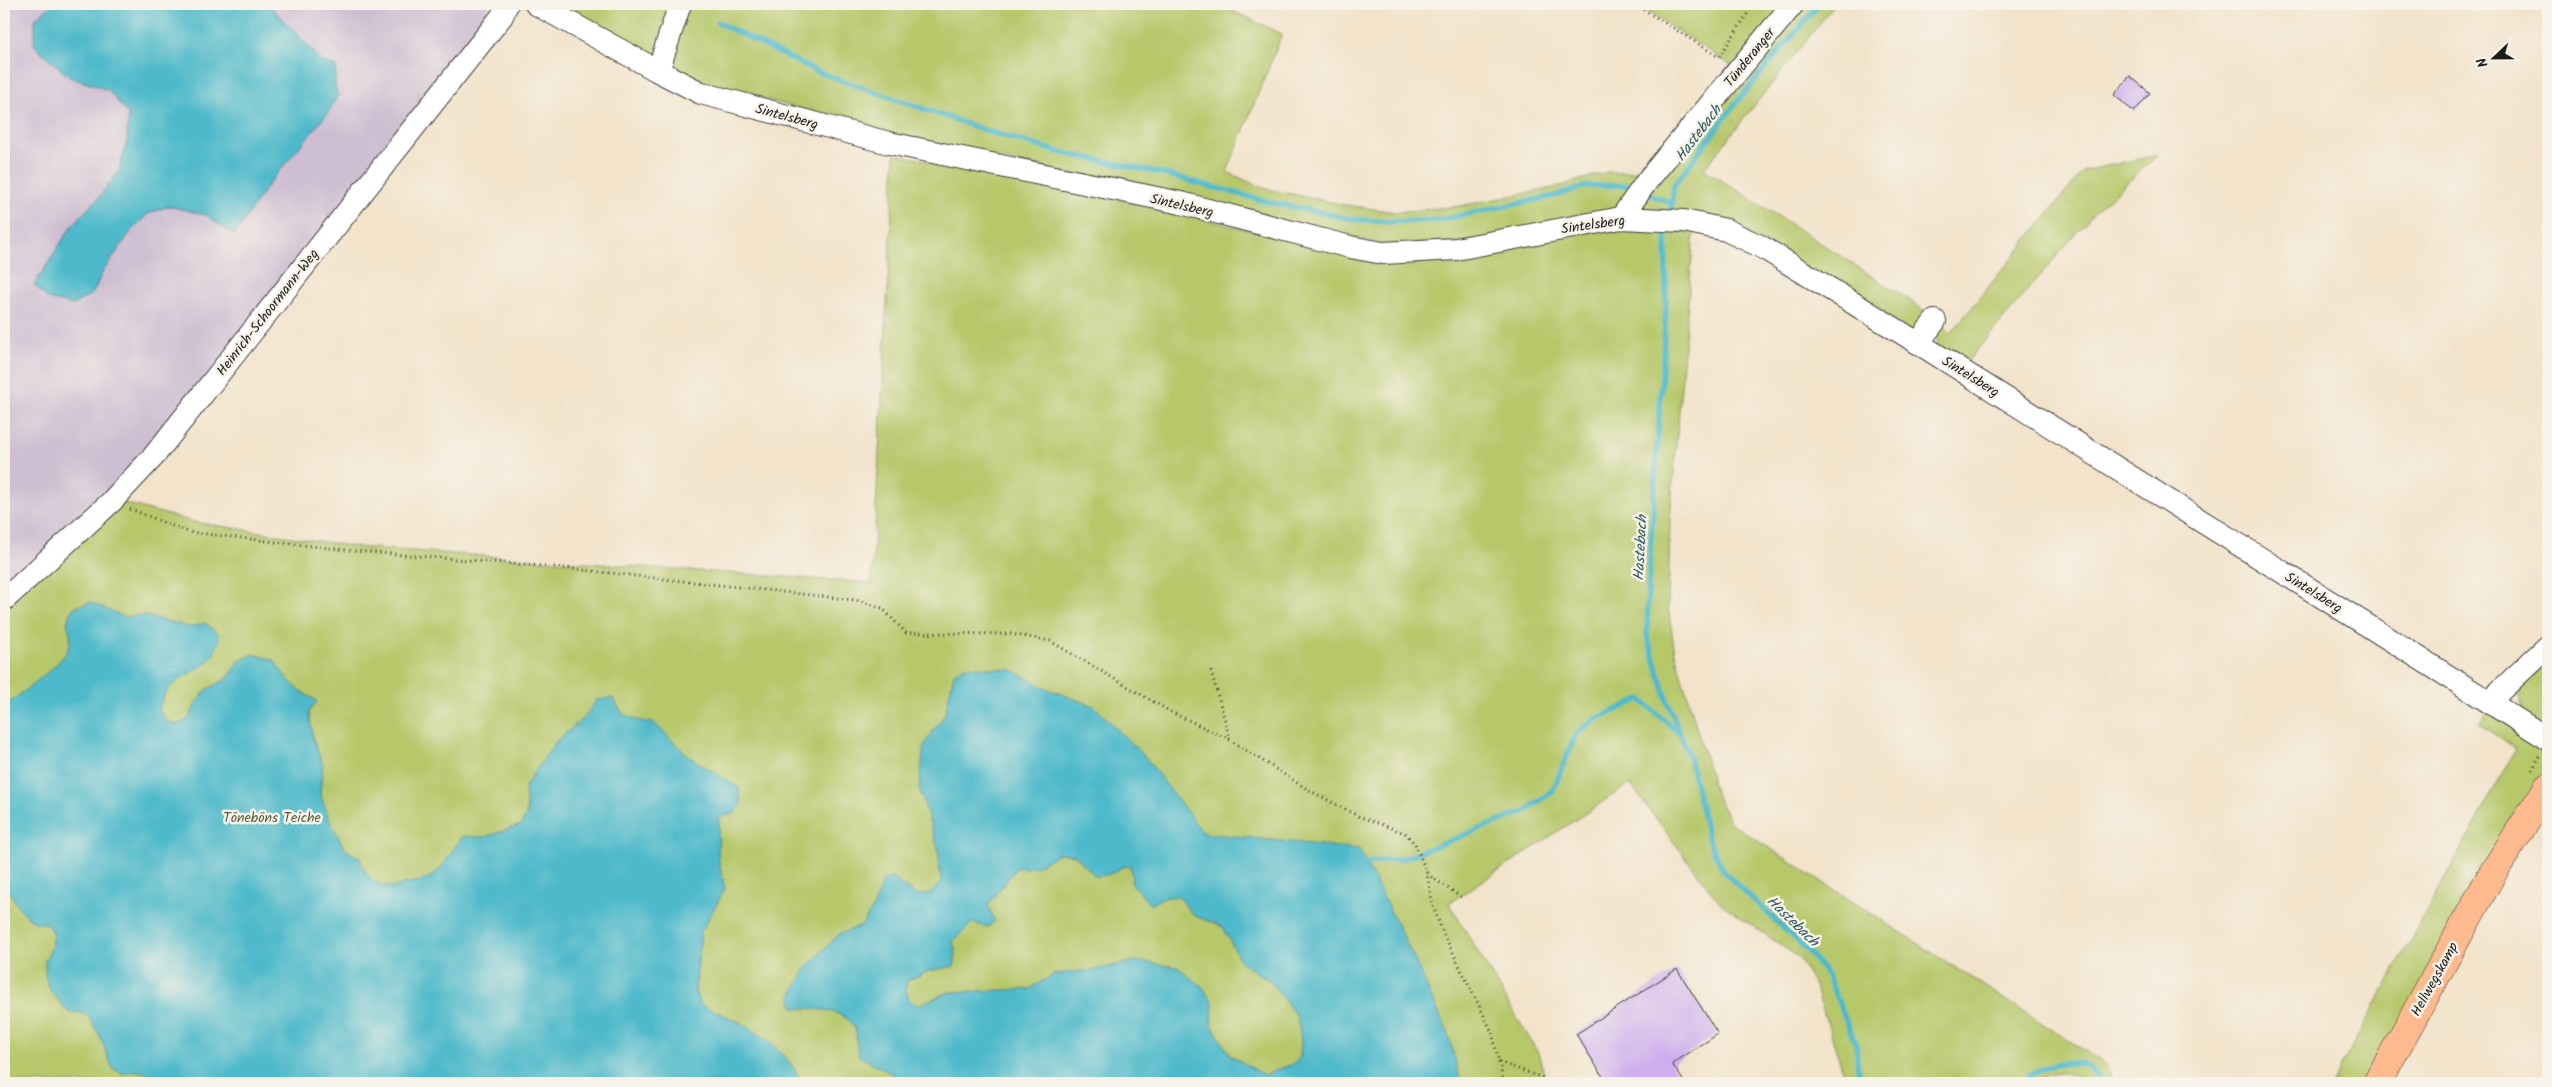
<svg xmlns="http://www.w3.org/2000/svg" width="2552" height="1087" font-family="Kalam,sans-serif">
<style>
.industrial{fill:#cdbed2}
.green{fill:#b6c86b;stroke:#697244}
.water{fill:#4eb9ca;stroke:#356a73;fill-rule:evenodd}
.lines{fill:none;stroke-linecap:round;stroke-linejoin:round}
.stream{stroke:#4eb9ca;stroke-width:5.5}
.building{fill:#ceaeee}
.minor-casing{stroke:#3c3a36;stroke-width:24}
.major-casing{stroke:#3c3a36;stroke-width:29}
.path{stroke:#3c3a36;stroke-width:3;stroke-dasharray:1 4;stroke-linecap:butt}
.minor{stroke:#fff;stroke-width:22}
.major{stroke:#fcba8e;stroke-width:28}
.labels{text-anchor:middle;stroke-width:5;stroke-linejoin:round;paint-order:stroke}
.street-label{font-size:14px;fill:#1c1c1c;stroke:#f7f3e8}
.park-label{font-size:14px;fill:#525838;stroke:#f7f3e8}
.water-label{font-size:15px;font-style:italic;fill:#305b62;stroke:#f7f3e8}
</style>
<rect width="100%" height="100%" fill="#f7f3e8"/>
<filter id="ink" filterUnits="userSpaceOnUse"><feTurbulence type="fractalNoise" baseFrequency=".02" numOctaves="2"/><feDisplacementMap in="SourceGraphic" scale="10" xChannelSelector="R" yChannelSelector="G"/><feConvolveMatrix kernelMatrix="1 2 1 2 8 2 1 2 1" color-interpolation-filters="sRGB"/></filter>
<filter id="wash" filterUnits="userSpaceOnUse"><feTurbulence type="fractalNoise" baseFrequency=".0096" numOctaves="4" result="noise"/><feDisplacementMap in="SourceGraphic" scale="20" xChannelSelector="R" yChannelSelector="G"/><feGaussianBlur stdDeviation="1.12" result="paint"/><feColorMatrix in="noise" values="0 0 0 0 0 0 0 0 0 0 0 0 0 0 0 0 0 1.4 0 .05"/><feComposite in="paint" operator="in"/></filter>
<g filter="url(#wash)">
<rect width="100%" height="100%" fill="#f2e3ca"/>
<!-- industrial -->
<polygon class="industrial" points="4,4 489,4 486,19 151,450 4,590"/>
<!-- green -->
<g class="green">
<polygon points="554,4 1218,4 1282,34 1227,172 1263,188 1345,205 1396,212 1460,206 1553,188 1608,172 1643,171 1731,65 1635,4 1835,4 1704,169 1911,301 1951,333 2083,171 2158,155 2094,212 1966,363 1938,347 1935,321 1909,331 1726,221 1455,242 1383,244 896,136 690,78 664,55 644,56"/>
<path d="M 895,154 L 1163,209 L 1346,254 L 1609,227 L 1694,232 L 1670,518 L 1668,607 L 1675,653 L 1716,795 L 1732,824 L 2104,1063 L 2114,1083 L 2085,1083 C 2071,1068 2049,1071 2033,1083 L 1847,1083 L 1815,986 L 1798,957 L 1720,903 L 1630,784 L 1449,903 L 1538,1053 L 1547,1083 L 4,1083 L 4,606 L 117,501 L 194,522 L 357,547 L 872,583 Z"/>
<polygon points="2548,636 2548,738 2526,717 2520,696 2518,663"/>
<polygon points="2487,713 2548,739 2548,787 2377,1083 2332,1083 2516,749 2479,724"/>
</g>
<!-- water -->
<g class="water">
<polygon points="53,4 268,4 322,61 336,67 335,86 338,95 328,113 270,182 234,235 206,215 169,206 148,214 132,230 102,273 93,293 73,305 48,299 34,285 71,227 101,195 119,171 127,141 128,114 108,90 69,77 34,45 35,19"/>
<path d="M 90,602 L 125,617 L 143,615 L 190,627 L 205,623 L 219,634 C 218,678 170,665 159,709 L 165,720 L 176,725 L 188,720 L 195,705 L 206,690 L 228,678 L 239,661 L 254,654 L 274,660 C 286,680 297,690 317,701 L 309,712 L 313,739 L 323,765 L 320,793 L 330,821 L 345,849 L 360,858 C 366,878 373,884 394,888 C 408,880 412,884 424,880 C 444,872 450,851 463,836 L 484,837 L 521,825 L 527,813 L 525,786 L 556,741 L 585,717 L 596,700 L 613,698 L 623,714 L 637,720 L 654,723 L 690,757 L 739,788 L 741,805 L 734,814 L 719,817 L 718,858 L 725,889 L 701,932 L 695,991 L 700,1005 C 742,1021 781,1040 802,1083 L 156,1083 C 147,1071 137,1068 124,1074 L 113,1069 L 98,1032 L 87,1015 L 77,1012 L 69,1013 L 51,992 L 45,976 L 45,960 L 51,949 L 53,932 L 45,923 L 36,923 C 17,909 15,902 4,883 L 4,706 C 18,696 62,664 68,649 C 72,640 70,632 67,623 L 73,608 Z"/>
<path d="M 965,666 L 1013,670 L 1045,688 L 1094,706 L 1146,758 L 1203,833 L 1359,849 L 1412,954 L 1448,1033 L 1461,1083 L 909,1083 L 859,1056 C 856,1047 857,1035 855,1029 C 845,1008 814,1009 794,1008 L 790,997 L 807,967 L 839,934 L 861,926 L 874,906 L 882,881 L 892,878 L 917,896 L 932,892 L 941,882 L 938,849 L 919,788 L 924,745 L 945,714 L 954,673 ZM 1058,853 L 1075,855 L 1096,877 L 1113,873 L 1122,867 L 1131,866 L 1132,884 L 1150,905 L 1162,898 L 1178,896 L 1193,915 L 1223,927 L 1241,962 L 1270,981 L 1297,1017 L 1301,1040 L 1300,1057 L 1295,1063 L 1264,1075 L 1230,1055 L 1212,1025 L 1213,1003 L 1202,986 L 1177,967 L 1136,961 L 1099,969 L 1055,974 L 1029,989 L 950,992 L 917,1005 C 907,999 905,992 907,981 L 929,971 L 954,966 L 956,953 L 953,942 L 972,923 L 988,927 L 995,921 L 988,905 L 1017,867 C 1031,871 1046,862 1058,853 Z"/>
</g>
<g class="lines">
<!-- stream -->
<g class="stream">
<polyline points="717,22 818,72 990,132 1059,152 1157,172 1269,202 1352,219 1390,222 1439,220 1554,196 1586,186 1627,185 1635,188"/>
<polyline points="1644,192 1672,203"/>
<polyline points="1670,215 1674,185 1735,104 1819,4"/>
<polyline points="1668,224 1666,238 1666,310 1648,589 1647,636 1668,703 1689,756 1709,842 1725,873 1808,951 1828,977 1856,1045 1859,1083"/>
<polyline points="1366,863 1405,858 1526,811 1553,790 1576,734 1596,719 1640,699 1678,732"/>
<path d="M 2023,1083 C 2033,1068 2068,1059 2085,1065 C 2093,1068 2097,1076 2100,1083"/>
</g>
</g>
<g id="blocks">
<!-- building -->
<g class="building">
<polygon points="2130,76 2150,93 2134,112 2114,95"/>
<polygon points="1677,969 1718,1034 1672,1064 1685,1083 1607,1083 1576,1034"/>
</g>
</g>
</g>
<g filter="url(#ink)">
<use href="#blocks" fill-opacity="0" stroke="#3c3a36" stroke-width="1"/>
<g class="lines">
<defs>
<g id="minor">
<polyline points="536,4 658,71 701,93 889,143 1181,203 1350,247 1383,253 1456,249 1621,218 1684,221 1726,230 1762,247 1918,343 2548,739"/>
<polyline points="658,71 680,4"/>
<polyline points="1621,218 1647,181 1793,4"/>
<polyline points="1918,343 1935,321"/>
<polyline points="4,600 111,502 153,457 502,16 507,4"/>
<polyline points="2491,703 2500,691 2548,646"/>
</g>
<polyline id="major" points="2377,1083 2492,874 2548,787"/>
</defs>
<!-- minor casing -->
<use href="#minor" class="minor-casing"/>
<!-- major casing -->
<use href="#major" class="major-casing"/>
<!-- path -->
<g class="path">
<polyline points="1635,4 1719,57 1754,4"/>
<polyline points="130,509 188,532 355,551 555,567 856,600 882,608 906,633 1011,634 1050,641 1171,712 1230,740 1307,789 1358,816 1405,833 1415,844 1427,873 1433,906 1443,933 1492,1032 1504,1083"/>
<polyline points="1211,671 1230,739"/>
<polyline points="2532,770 2540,756"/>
<polyline points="1427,874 1461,897"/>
<polyline points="1499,1062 1546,1079"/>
</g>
<!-- minor -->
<use href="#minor" class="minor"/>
<!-- major -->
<use href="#major" class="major"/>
</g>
</g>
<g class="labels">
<!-- street labels -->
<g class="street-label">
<text transform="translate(1749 57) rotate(-51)" y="5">Tünderanger</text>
<text transform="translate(787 116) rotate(15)" y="5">Sintelsberg</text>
<text transform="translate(1182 205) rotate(13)" y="5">Sintelsberg</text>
<text transform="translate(1593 224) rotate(-8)" y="5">Sintelsberg</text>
<text transform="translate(267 312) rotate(-52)" y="5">Heinrich-Schoormann-Weg</text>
<text transform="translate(1971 376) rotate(32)" y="5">Sintelsberg</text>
<text transform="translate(2314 592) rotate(32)" y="5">Sintelsberg</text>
<text transform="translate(2434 979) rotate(-61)" y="5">Hellwegskamp</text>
</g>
<!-- park labels -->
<g class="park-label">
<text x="272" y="822">Töneböns Teiche</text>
</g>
<!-- water labels -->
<g class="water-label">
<text transform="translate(1698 133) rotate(-53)" y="5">Hastebach</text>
<text transform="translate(1640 548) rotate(-87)" y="5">Hastebach</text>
<text transform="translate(1793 921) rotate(44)" y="5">Hastebach</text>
</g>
</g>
<!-- margin -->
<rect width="2552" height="1087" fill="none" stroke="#f7f3e8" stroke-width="20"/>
<!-- north arrow -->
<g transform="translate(2494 58) rotate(248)" stroke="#f7f3e8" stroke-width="4" paint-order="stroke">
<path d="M0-4L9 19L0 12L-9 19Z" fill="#1c1c1c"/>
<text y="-8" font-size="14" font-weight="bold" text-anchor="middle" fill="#1c1c1c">N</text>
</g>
</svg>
